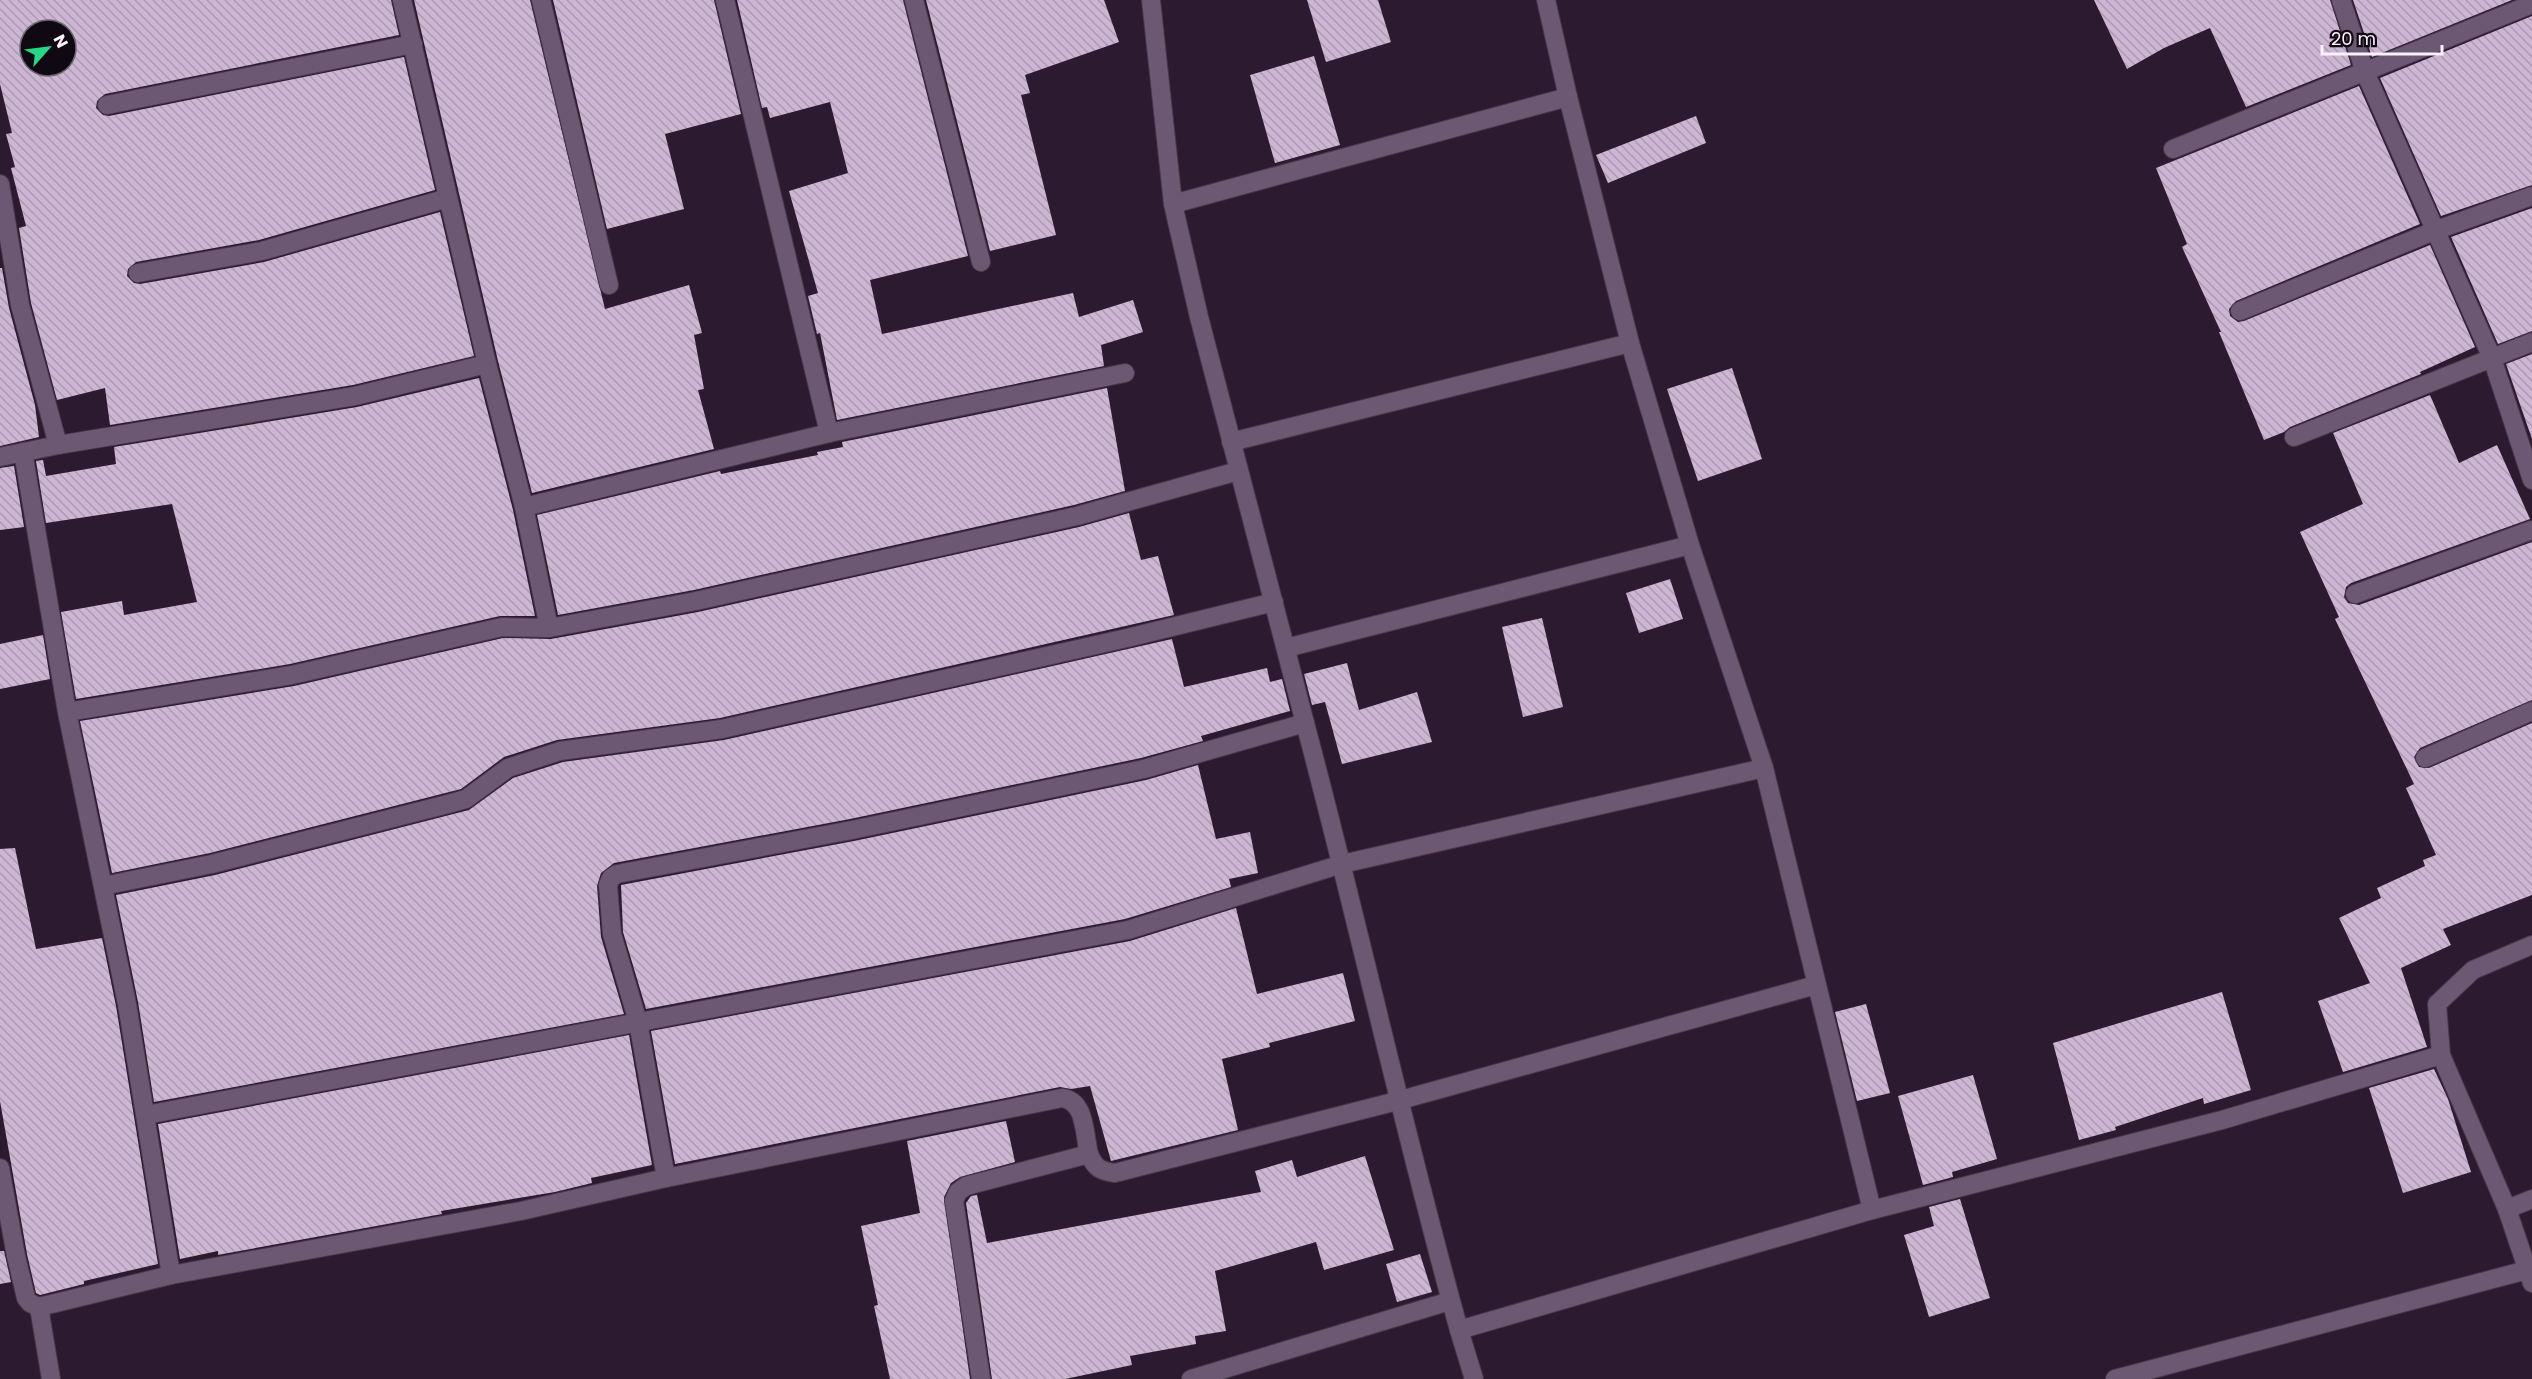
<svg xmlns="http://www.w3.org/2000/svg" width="2532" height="1379" font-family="Poppins,sans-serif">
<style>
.building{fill:url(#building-back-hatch);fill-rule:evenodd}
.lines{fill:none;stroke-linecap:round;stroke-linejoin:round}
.minor-casing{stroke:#47384b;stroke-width:20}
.minor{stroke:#6d5873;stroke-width:18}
</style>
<defs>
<pattern id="building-back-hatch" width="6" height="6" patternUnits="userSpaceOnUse" patternTransform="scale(1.5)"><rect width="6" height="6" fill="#cdb6d3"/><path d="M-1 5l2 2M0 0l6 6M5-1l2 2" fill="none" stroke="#ac9ab1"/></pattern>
</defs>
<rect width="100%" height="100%" fill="#2c1a30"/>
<!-- building -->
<g class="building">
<path d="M 0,0 L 391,0 L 399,35 L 105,94 L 97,101 L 96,108 L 103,115 L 109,116 L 404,57 L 435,190 L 259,240 L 136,262 L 128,269 L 127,276 L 134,283 L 140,284 L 264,262 L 440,212 L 474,356 L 353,385 L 110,425 L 105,388 L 57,400 L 31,303 L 19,228 L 26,226 L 11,168 L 15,167 L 6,134 L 12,133 L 0,84 ZM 30,30 L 66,30 L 66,66 L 30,66 Z"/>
<polygon points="414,0 530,0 605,309 689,285 702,333 694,335 704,389 698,390 714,449 532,493 498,361"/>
<polygon points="553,0 714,0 741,114 665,134 684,209 607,229"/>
<polygon points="737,0 903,0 968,256 870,280 882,334 1073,293 1079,317 1133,300 1143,332 1101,345 1104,366 837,420 820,333 817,334 808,296 818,293 789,191 848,173 830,102 770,118 767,107 762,108"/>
<polygon points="926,0 1104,0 1119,42 1025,75 1030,93 1021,95 1056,235 990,251"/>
<polygon points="1307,0 1378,0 1391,42 1326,62"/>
<polygon points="2094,0 2330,0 2351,65 2246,107 2210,28 2164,48 2127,69"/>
<polygon points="2353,0 2512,0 2372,57"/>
<polygon points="2532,16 2532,185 2441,216 2380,78"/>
<polygon points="1314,56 1340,145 1275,163 1250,75"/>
<polygon points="2359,86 2420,224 2236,301 2229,309 2230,316 2238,322 2244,321 2430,245 2475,347 2420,372 2421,374 2290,427 2284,432 2264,440 2219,332 2221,332 2182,247 2187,244 2156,168"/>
<polygon points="1696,116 1706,143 1608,183 1596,155"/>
<polygon points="2532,208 2532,331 2498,344 2451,237"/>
<polygon points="0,268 2,268 9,308 35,405 39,437 0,446"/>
<polygon points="2532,354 2532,439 2506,364"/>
<polygon points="1732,368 1762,459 1698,481 1667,389"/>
<polygon points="479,378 513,510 535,616 500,616 290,664 76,699 61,612 122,601 124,615 197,602 172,504 46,523 36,461 43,460 46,476 116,464 114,447 357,407"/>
<polygon points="1107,388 1125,491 1074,505 694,590 558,615 537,515 720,471 721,474 818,455 817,452 843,447 842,442"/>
<polygon points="2430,395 2459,463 2497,445 2530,519 2351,583 2346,587 2344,597 2348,603 2359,605 2532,542 2532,700 2420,748 2414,757 2419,767 2429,768 2532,723 2532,895 2443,929 2451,945 2401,968 2427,1047 2343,1072 2318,1001 2370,983 2339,918 2381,898 2377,888 2425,866 2423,860 2436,855 2406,788 2414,784 2335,619 2339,617 2300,532 2363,504 2333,433"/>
<polygon points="14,466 24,527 0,530 0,468"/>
<polygon points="1129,513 1141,560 1158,556 1174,615 720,718 557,740 504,757 461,789 210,853 112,873 80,721 294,686 503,638 551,639 698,612 1079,527"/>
<polygon points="1670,579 1683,619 1639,633 1626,593"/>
<polygon points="1542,618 1563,707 1523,717 1502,627"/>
<polygon points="43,635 50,679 0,689 0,644"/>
<polygon points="1172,639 1184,687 1267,668 1270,682 1282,679 1290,711 1201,736 1203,741 1141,758 850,819 614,863 601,873 597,886 601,937 624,1014 154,1102 138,1002 116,895 215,875 469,810 513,778 563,762 724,740"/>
<polygon points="1347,663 1359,710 1417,692 1432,742 1342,764 1325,702 1312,705 1304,674"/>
<polygon points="1198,765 1216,839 1250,832 1258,873 1229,879 1231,887 1125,919 646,1009 623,932 621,885 854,841 1146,780"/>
<polygon points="15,848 36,949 102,938 116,1006 158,1264 84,1281 84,1284 40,1295 36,1293 27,1254 0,1101 0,849"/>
<polygon points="1236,908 1257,994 1343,973 1355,1021 1269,1043 1270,1047 1222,1059 1238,1130 1111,1161 1090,1086 1071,1089 1060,1087 675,1164 651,1031 1130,941"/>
<polygon points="2222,992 2251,1090 2204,1104 2203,1098 2115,1127 2116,1130 2079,1140 2053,1043"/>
<polygon points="1866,1004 1890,1093 1857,1101 1835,1012"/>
<polygon points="629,1035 652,1165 591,1178 592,1183 555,1192 441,1211 442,1214 223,1254 218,1255 218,1251 180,1259 158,1124"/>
<polygon points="2434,1069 2448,1099 2471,1172 2403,1193 2369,1088"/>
<polygon points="1973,1075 1997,1159 1952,1172 1953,1177 1923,1185 1898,1096"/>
<polygon points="1006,1121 1015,1162 960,1177 951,1183 944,1197 970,1379 890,1379 874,1306 878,1305 861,1226 920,1213 907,1141"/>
<polygon points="1365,1156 1394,1250 1324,1270 1316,1242 1215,1271 1226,1331 1195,1336 1196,1344 1130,1356 1132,1365 1065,1379 992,1379 966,1203 971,1196 977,1195 987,1243 1261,1192 1255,1171 1292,1160 1297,1177"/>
<polygon points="1960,1199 1990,1298 1929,1317 1904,1235 1934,1226 1929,1207"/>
<polygon points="0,1251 4,1251 11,1282 0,1284"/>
<polygon points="1420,1254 1432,1292 1397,1302 1386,1264"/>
</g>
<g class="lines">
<defs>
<g id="minor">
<polyline points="541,0 609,285"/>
<polyline points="725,0 829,433"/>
<polyline points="914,0 981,262"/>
<polyline points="1546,0 1568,97 1630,343 1690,545 1764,768 1872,1210"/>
<polyline points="2341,0 2365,72 2492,358 2532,480"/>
<polyline points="107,105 413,44"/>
<polyline points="2173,149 2532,4"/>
<polyline points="0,184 20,305 58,445"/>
<polyline points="1173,204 1568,97"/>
<polyline points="138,273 262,251 448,198"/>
<polyline points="2240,311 2434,231 2532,196"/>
<polyline points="487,364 524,507 829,433 1125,373"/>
<polyline points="2294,437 2532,342"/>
<polyline points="1231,442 1630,343"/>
<polyline points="23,452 67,712 127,1004 171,1275"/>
<polyline points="0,457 58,445 355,396 487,364 402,0"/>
<polyline points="524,507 549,628"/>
<polyline points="2355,594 2532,530"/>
<polyline points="1286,648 1690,545"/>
<polyline points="67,712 292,675 502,627 549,628 696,601 1077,516 1238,471"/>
<path d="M 1305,723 C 1359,925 1403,1129 1459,1330 L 1872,1210 L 2222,1120 L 2441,1055"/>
<polyline points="2425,758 2532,711"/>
<polyline points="103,886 212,864 448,804 466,799 508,768 560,751 722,729 1127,638 1274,602"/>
<polyline points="2532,945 2473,970 2437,1004 2441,1055 2507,1209 2532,1283"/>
<polyline points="146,1115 1128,930 1342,864 1764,768"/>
<path d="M 1089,1154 C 1095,1168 1100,1171 1115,1173 L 1397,1101 L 1816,985"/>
<path d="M 0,1168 L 16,1256 L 26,1298 L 30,1303 L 39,1307 L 171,1275 L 521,1211 L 666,1178 L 1062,1098 C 1086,1101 1084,1134 1089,1154 L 966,1186 L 958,1192 L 954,1201 L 981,1379"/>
<polyline points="666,1178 638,1022 612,934 608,885 611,878 617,874 852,830 1144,769 1305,723 1199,317 1173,204 1151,0"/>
<polyline points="2507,1209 2532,1199"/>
<polyline points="39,1307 51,1379"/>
<polyline points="1459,1330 1474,1379"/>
<polyline points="1191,1379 1450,1301"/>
<polyline points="2115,1379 2527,1270"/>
</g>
</defs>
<!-- minor casing -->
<use href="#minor" class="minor-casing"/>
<!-- minor -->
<use href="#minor" class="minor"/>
</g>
<!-- north arrow -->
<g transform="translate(48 48) rotate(62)"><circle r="28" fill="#100812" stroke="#6e6570" stroke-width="1.5"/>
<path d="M0-4.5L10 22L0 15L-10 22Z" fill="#25d886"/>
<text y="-9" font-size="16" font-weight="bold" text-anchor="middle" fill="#fbf1fe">N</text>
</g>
<!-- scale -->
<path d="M2322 45v9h120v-9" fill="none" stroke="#fbf1fe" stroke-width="3"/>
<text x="2331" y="45" font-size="18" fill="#fbf1fe" stroke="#100812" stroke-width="4.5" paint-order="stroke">20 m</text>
</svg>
